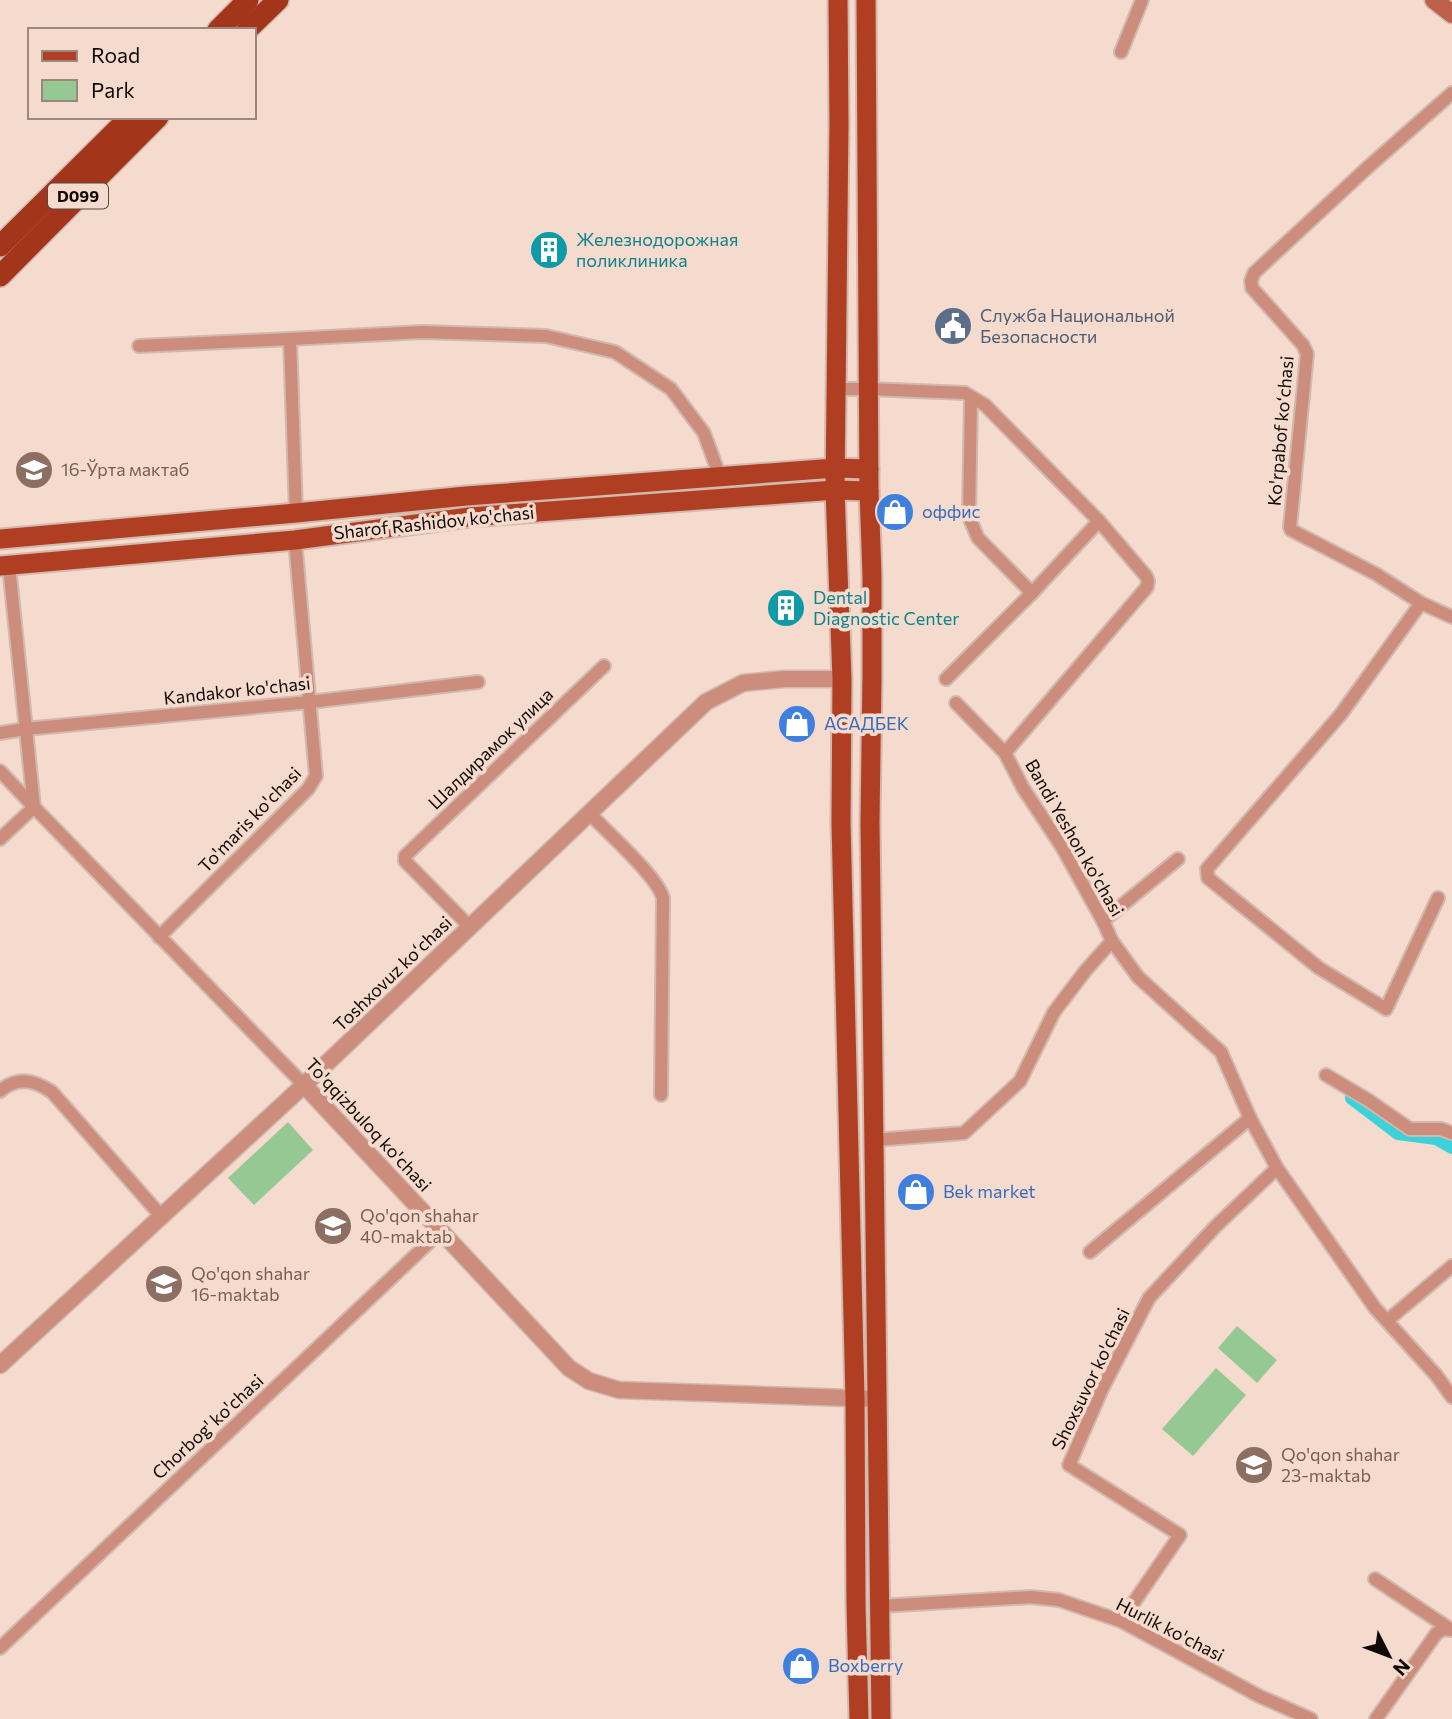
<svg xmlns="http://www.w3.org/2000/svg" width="1452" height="1719" font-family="Commissioner,sans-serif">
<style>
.green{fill:#96c893}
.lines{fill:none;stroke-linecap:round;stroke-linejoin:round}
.canal{stroke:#3cd2d9;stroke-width:14}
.minor-casing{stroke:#d1b9ad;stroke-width:16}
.tertiary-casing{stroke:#d1b9ad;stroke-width:19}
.secondary-casing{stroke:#d1b9ad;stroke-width:21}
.primary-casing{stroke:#d1b9ad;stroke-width:23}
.trunk-casing{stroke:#d1b9ad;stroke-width:24}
.minor{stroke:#cd8d7d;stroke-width:12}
.tertiary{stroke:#cd8d7d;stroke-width:16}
.secondary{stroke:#bd614b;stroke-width:18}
.primary{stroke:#b03e22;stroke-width:19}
.trunk{stroke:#a2351a;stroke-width:21}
.labels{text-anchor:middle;stroke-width:7;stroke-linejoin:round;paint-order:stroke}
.shield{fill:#f5dbcd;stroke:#554841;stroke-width:2}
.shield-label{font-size:16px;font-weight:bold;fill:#110905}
.culture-label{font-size:18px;fill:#0d838f;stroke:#f5dbcd;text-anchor:start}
.service-label{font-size:18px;fill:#4e5e75;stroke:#f5dbcd;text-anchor:start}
.street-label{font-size:18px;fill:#110905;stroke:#f5dbcd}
.education-label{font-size:18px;fill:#785e54;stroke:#f5dbcd;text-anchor:start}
.shop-label{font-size:18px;fill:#366cbe;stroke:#f5dbcd;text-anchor:start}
</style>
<rect width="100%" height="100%" fill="#f5dbcd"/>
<!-- green -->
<g class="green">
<polygon points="288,1122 313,1150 254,1205 228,1178"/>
<polygon points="1237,1326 1277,1360 1257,1383 1218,1348"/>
<polygon points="1216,1368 1246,1395 1193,1456 1162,1429"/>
</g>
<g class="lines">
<!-- canal -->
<polyline class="canal" points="1352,1098 1398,1133 1436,1138 1452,1147"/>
<defs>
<g id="minor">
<polyline points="1121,52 1142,0"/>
<polyline points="1452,93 1367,168 1254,273 1251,281 1252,288 1303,345 1307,354 1290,527 1291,530 1376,574 1421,603 1452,617"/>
<polyline points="290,339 296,513"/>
<polyline points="139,346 290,339 422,332 546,336 615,352 671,389 704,433 720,477"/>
<polyline points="836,389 869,389 965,393 985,405 1099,521 1146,576 1148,581 1147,587 1005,753 1023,788 1062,847 1103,921 1112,941 1138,977 1221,1052 1250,1118 1277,1168 1375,1308 1436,1375 1452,1397"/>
<polyline points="971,397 969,517 978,538 1032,593"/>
<polyline points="9,566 34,807 304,1085"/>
<polyline points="1421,603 1341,714 1207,869 1208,878 1319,968 1386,1009 1438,898"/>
<polyline points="946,679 1032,593 1099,521"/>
<polyline points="956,703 1005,753"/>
<polyline points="0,733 25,729 310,702 478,682"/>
<polyline points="0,771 34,807 0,839"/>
<path d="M 589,813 C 607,832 657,876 663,898 L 661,1095"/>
<polyline points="1103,921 1178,859"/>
<polyline points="470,927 405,861 405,856 604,666"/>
<polyline points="159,937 308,789 316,776 295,540"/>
<polyline points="1326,1075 1368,1100 1410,1129 1441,1129 1452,1133"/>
<path d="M 0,1091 C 18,1076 34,1080 52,1092 L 162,1217"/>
<polyline points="874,1140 964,1133 1020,1081 1054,1012 1086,970 1112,941"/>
<polyline points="1090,1252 1250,1118"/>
<polyline points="1388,1320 1452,1266"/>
<polyline points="1375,1579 1450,1629"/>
<polyline points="880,1606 1031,1597 1059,1600 1121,1621 1259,1696 1311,1719"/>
<polyline points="1121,1621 1180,1535 1069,1465 1102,1389 1149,1298 1216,1226 1277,1168"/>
<polyline points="0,1648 441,1231"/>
<polyline points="1376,1719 1436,1634 1443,1629 1452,1630"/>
</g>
<g id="tertiary">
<polyline points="304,1085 569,1368 589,1381 619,1390 878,1399"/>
<polyline points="0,1365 304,1085 706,702 743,683 784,679 842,679"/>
</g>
<polyline id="secondary" points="1434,0 1452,14"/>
<g id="primary">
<polyline points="838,0 839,124 835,490 842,679 841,823 855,1399 856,1605 859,1719"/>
<polyline points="866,0 869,491 872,575 872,677 870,822 881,1719"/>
<polyline points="0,539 296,513 466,496 835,468 869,469"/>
<polyline points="0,566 295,540 469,517 835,490 869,491"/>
</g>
<g id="trunk">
<polyline points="218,30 248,0"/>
<polyline points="247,30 278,0"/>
<polyline points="0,246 130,117"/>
<polyline points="0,276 158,117"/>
</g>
</defs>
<!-- minor casing -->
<use href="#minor" class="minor-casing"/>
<!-- tertiary casing -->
<use href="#tertiary" class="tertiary-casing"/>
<!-- secondary casing -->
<use href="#secondary" class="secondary-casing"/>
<!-- primary casing -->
<use href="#primary" class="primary-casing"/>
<!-- trunk casing -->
<use href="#trunk" class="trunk-casing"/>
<!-- minor -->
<use href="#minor" class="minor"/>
<!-- tertiary -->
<use href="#tertiary" class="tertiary"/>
<!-- secondary -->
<use href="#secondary" class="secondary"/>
<!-- primary -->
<use href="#primary" class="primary"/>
<!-- trunk -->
<use href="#trunk" class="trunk"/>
</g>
<!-- icons -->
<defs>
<symbol id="building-disc" viewBox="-11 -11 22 22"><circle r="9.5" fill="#0f9aa8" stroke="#f5dbcd"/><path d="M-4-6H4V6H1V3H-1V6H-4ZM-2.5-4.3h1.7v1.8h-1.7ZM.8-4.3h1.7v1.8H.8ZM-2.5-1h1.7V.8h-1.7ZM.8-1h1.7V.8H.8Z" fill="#fff"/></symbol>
<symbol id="civic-disc" viewBox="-11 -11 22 22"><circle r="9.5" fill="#5c6f8a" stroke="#f5dbcd"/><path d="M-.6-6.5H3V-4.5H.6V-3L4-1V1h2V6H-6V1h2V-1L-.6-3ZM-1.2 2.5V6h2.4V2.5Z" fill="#fff"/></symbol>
<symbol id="school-disc" viewBox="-11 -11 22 22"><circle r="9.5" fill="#8d6e63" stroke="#f5dbcd"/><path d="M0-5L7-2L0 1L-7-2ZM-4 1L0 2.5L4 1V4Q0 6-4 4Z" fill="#fff"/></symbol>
<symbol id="shop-disc" viewBox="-11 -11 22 22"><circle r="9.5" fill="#3f7fe0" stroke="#f5dbcd"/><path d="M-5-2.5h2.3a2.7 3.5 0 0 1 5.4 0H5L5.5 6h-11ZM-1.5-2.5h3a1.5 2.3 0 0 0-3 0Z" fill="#fff"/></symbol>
</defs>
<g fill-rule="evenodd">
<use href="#building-disc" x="527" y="228" width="44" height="44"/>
<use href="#civic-disc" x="931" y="304" width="44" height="44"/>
<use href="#school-disc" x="12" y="448" width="44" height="44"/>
<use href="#shop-disc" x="873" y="490" width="44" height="44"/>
<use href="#building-disc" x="764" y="586" width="44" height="44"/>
<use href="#shop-disc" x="775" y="702" width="44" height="44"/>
<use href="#shop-disc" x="894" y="1170" width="44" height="44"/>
<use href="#school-disc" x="311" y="1204" width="44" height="44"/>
<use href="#school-disc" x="142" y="1262" width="44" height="44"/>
<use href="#school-disc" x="1232" y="1443" width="44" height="44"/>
<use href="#shop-disc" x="779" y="1644" width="44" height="44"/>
</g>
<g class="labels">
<!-- shield labels -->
<rect class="shield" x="48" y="183.5" width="60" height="25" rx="5"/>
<g class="shield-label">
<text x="78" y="202">D099</text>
</g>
<!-- culture labels -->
<g class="culture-label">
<text x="576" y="246">Железнодорожная<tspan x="576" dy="21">поликлиника</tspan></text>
<text x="813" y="604">Dental<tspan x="813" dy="21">Diagnostic Center</tspan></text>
</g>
<!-- service labels -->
<g class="service-label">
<text x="980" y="322">Служба Национальной<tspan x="980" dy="21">Безопасности</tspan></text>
</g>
<!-- street labels -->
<g class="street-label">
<text transform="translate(1281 431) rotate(-85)" y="6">Ko'rpabof koʻchasi</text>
<text transform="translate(434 523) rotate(-6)" y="6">Sharof Rashidov ko'chasi</text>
<text transform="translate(237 691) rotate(-6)" y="6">Kandakor ko'chasi</text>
<text transform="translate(491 749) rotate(-44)" y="6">Шалдирамок улица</text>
<text transform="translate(250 820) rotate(-46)" y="6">To'maris ko'chasi</text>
<text transform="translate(1074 838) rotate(60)" y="6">Bandi Yeshon ko'chasi</text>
<text transform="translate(393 974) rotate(-44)" y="6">Toshxovuz koʻchasi</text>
<text transform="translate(368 1125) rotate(47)" y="6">To'qqizbuloq ko'chasi</text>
<text transform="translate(1091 1379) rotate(-64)" y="6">Shoxsuvor ko'chasi</text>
<text transform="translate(208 1427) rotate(-43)" y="6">Chorbog' ko'chasi</text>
<text transform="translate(1170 1630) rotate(27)" y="6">Hurlik ko'chasi</text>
</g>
<!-- education labels -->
<g class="education-label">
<text x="61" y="476">16-Ўрта мактаб</text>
<text x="360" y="1222">Qo'qon shahar<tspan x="360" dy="21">40-maktab</tspan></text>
<text x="191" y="1280">Qo'qon shahar<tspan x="191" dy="21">16-maktab</tspan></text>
<text x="1281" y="1461">Qo'qon shahar<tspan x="1281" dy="21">23-maktab</tspan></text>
</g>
<!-- shop labels -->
<g class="shop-label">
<text x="922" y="518">оффис</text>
<text x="824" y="730">АСАДБЕК</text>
<text x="943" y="1198">Bek market</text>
<text x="828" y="1672">Boxberry</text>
</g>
</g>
<!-- legend -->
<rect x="28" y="28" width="228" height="91" fill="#f5dbcd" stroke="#9a877d" stroke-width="2"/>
<rect x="42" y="51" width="35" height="10" fill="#b03e22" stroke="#9a877d" stroke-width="2"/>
<text x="91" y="63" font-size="21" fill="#110905">Road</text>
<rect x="42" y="80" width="35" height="21" fill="#96c893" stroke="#9a877d" stroke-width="2"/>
<text x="91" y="98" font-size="21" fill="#110905">Park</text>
<!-- north arrow -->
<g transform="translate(1389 1656) rotate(132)" stroke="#f5dbcd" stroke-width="5" paint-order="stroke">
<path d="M0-5L12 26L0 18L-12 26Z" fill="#110905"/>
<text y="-10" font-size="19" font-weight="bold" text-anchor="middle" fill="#110905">N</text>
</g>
</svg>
